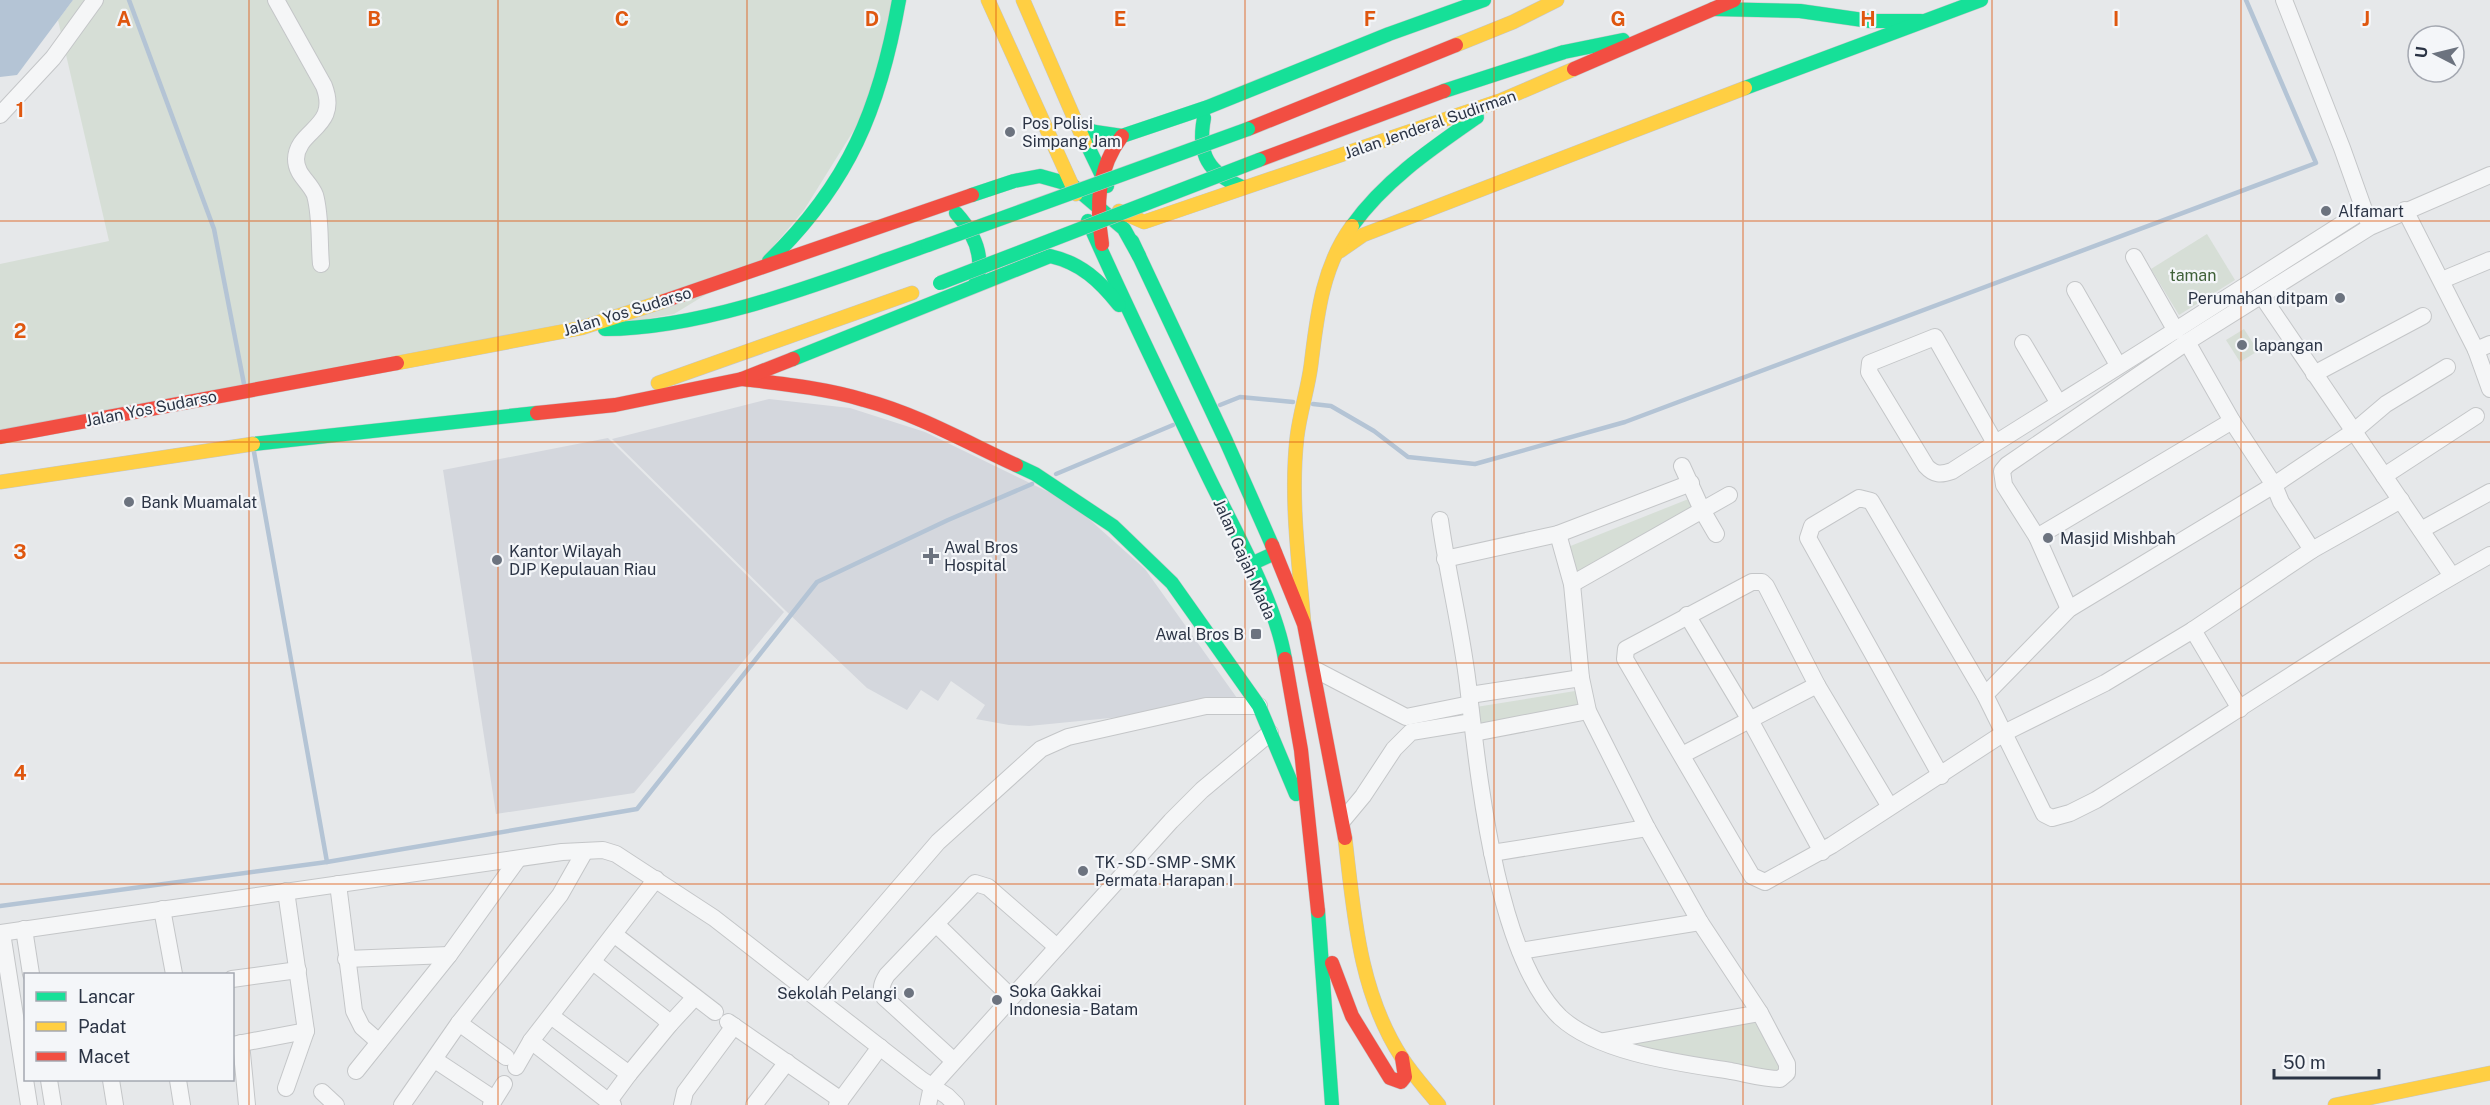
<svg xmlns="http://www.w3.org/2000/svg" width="2490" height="1105" font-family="'Public Sans',sans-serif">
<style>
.built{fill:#d4d7dd}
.green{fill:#d6ded6}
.water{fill:#b4c4d5}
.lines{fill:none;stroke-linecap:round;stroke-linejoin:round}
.stream{stroke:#b4c4d5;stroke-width:4.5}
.street-casing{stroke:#c4c6c8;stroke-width:18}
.fast-casing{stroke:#c4c6c8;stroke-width:15}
.slow-casing{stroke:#c4c6c8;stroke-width:15}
.jam-casing{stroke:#c4c6c8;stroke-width:15}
.street{stroke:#f5f6f7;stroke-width:16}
.fast{stroke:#16e098;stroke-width:14}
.slow{stroke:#ffcf43;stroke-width:14}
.jam{stroke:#f24e42;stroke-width:14}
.fast-bridge-casing{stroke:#c2c5c8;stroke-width:15;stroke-linecap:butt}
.fast-bridge{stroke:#16e098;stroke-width:14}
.grid{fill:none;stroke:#df570f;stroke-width:1.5;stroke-opacity:0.55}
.poi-dot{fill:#6c737f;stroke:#f4f6f9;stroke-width:2}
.labels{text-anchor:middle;stroke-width:4.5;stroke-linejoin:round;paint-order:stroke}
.poi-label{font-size:16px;fill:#2b3445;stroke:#f4f6f9;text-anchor:start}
.street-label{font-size:16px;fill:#2b3445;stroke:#f4f6f9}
.park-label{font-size:16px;fill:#3f6138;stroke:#f4f6f9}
.grid-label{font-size:20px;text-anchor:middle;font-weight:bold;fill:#df570f;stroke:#f4f6f9;stroke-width:4.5;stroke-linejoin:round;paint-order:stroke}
</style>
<rect width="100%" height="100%" fill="#e6e8ea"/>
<!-- built -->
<g class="built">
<polygon points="769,399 850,408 925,432 1071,503 1145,569 1242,705 1029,726 1009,725 976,719 985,705 951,681 938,701 921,690 907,710 867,688 786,611 612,439"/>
<polygon points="608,438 784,612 634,793 496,814 443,470"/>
</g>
<!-- green -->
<g class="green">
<polygon points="73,0 907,0 877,93 804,210 761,261 674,314 0,436 0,264 109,241 58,20"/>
<polygon points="2207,234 2235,280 2179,315 2151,269"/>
<polygon points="2244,329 2258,351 2240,362 2226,340"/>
<polygon points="1691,498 1697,512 1578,580 1568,547"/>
<polygon points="1575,691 1584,716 1480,737 1476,707"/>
<polygon points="1754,1021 1784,1071 1777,1075 1648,1051 1633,1042"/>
</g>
<!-- water -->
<polygon class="water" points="0,0 73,0 17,75 0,77"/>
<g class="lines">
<!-- stream -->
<g class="stream">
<polyline points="129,0 214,229 244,384"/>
<polyline points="1313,404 1331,406 1374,431 1408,457 1475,464 1625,422 2316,163 2246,0"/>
<polyline points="1220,405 1240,397 1293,402"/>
<polyline points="254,452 327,862"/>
<polyline points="1056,474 1173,425"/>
<polyline points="0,906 327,862 637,809 817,582 948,520 1032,484"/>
</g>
<defs>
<g id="street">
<path d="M 276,0 L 324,86 C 340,128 297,129 296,159 C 296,175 310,182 315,195 C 321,216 319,243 321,264"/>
<polyline points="2284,0 2342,148 2368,221"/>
<polyline points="0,115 53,58 95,0"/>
<polyline points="2405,210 2476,350 2490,389"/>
<polyline points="2134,257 2176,331"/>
<polyline points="2442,280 2490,260"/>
<polyline points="2075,290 2118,365"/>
<polyline points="2262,296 2452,576"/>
<polyline points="2187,342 2232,421 2274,485 2281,502 2312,550"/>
<polyline points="2023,343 2058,402"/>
<polyline points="2476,350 2490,344"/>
<polyline points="2314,374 2423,316"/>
<path d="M 1995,443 L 1935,337 L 1870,363 L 1869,372 L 1926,466 C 1934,475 1941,475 1952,471 C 2026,423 2101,378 2176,330 C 2239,290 2301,250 2364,210"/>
<polyline points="1682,466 1702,510 1716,534"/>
<polyline points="2384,476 2476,416"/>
<path d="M 1440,520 C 1448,578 1463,635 1469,694 C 1479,780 1497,956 1560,1017 C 1599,1053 1680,1063 1731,1071 C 1747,1074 1764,1079 1780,1079 L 1787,1073 L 1787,1064 L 1760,1013 L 1700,922 L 1647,828 L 1588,711 L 1581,678 L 1572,584 L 1558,534"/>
<polyline points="2421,530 2490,492"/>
<polyline points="2037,537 2232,421"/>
<polyline points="1445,559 1558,534 1691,483"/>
<polyline points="1572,584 1729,495"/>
<polyline points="2069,609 2037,537 2004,485 2002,471 2007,465 2187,342 2370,227 2490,175"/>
<polyline points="1687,615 1750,720 1822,852"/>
<polyline points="2193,630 2240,709"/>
<polyline points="1314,669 1406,717 1470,704"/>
<polyline points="1470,695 1581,678"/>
<polyline points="1985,695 2069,609 2274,485 2353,432 2386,404 2447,367"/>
<polyline points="1474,733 1588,711"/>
<polyline points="1682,755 1817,685"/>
<path d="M 1941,776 L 1808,538 L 1812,526 L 1859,498 L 1871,501 L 1985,695 L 2044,814 L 2052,818 L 2070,813 L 2096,800 C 2227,718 2355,630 2490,555"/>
<polyline points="1890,807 1817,685 1766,586 1762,582 1752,582 1626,649 1625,659 1752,876 1765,882 1832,845 2004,733 2105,683 2193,630 2312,550 2401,500"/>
<polyline points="1343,820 1363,796 1394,749 1411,732 1472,722"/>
<polyline points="1492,853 1647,828"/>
<polyline points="338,884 354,1011 362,1027 379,1042"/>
<polyline points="286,891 306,1031 286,1088"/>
<polyline points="162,909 174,974"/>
<polyline points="936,924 1011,997"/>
<polyline points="24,929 31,974"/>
<polyline points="0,933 562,852 603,850 616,854 714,918 922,1080 947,1096 956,1105"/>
<polyline points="2,933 29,1105"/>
<polyline points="615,935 715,1012"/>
<polyline points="1520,951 1700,922"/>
<polyline points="346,959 449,955"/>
<polyline points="232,979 298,970"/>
<polyline points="809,992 938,842 1041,749 1068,737 1206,706 1259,706"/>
<polyline points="551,1016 629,1074 670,1024 663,1017 593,962"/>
<polyline points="728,1022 841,1100"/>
<polyline points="459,1023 506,1057"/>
<polyline points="670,1024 695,997"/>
<polyline points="531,1041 613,1105"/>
<polyline points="1604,1041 1760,1013"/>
<polyline points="241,1043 247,1105"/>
<polyline points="232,1045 306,1031"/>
<polyline points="435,1060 494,1099"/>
<path d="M 954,1061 L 884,997 C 880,988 882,983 887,975 L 975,883 L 988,887 L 1057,947"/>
<polyline points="516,1067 531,1041 656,879"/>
<polyline points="356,1071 449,955 518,859"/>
<polyline points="49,1080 53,1105"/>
<polyline points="111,1080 115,1105"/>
<polyline points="178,1080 182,1105"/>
<polyline points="322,1092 336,1105"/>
<polyline points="609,1101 629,1074"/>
<polyline points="402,1105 459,1023 560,895 585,851"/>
<polyline points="491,1105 504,1084"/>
<polyline points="682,1105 685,1092 734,1026"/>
<polyline points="754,1105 787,1062"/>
<polyline points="837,1105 880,1047"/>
<polyline points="928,1105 932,1086 1171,821 1202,790 1270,733"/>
</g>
<g id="fast">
<polyline points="1713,9 1800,11 1870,21 1921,21"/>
<polyline points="1745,88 1981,0"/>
<polyline points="1444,91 1564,52 1623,40"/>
<path d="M 1204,118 C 1197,154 1208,173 1242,187"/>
<polyline points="1078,126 1107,186"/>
<polyline points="1078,126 1095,132 1122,136 1208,107 1389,34 1484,0"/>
<polyline points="972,195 1014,181 1040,176 1072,185 1124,229 1139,256"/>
<path d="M 956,213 C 975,234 986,258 975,285"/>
<path d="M 1088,221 C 1127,309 1169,395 1211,482 C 1237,535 1275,601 1285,659"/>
<path d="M 1352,226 C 1385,180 1431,149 1477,117"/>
<polyline points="1132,241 1226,441 1272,545"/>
<path d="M 769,261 C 849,184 880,108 899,0"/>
<path d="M 605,329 C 708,329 831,279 928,245"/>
<path d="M 793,359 L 1050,256 C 1081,263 1100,281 1119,305"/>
<polyline points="253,444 537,413"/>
<polyline points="1016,465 1035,474 1113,526 1172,583 1259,706 1296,794"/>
<polyline points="1251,564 1275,553"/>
<polyline points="1318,911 1332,1105"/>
</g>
<g id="slow">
<polyline points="988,0 1076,194"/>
<polyline points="1023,0 1085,143"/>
<polyline points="1456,45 1513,22 1557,0"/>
<polyline points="1119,211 1144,222 1502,100 1574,69"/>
<polyline points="1340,251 1363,235 1745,88"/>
<polyline points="397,363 581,328 664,301"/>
<polyline points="658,383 912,293"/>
<polyline points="0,482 253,444"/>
<path d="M 1304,624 C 1299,562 1290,498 1297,437 C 1300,412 1308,389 1311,365 C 1317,316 1322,267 1352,226"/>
<path d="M 1345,838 C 1354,914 1359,992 1402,1058 C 1413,1075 1427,1090 1439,1105"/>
<polyline points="2335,1105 2490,1073"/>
</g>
<g id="jam">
<polyline points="1574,69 1734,0"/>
<polyline points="1248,129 1456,45"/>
<polyline points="1259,160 1444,91"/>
<path d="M 1102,244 C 1096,205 1097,169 1122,136"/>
<polyline points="664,301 972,195"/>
<path d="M 742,379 C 783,384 824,388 864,400 C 917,414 966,442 1016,465"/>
<polyline points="537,413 615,405 742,379 793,359"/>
<polyline points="0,437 397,363"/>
<polyline points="1272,545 1304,624 1345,838"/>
<polyline points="1285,659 1301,750 1318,911"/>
<polyline points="1332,963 1352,1016 1390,1078 1401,1082 1405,1077 1402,1058"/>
</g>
</defs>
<!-- street casing -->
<use href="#street" class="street-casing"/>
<!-- fast casing -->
<use href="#fast" class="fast-casing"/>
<!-- slow casing -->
<use href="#slow" class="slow-casing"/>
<!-- jam casing -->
<use href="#jam" class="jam-casing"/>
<!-- street -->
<use href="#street" class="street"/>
<!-- fast -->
<use href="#fast" class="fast"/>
<!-- slow -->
<use href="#slow" class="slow"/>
<!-- jam -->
<use href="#jam" class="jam"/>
<defs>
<g id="fast-bridge">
<polyline points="928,245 1248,129"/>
<polyline points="940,283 1259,160"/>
</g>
</defs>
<!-- fast-bridge casing -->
<use href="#fast-bridge" class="fast-bridge-casing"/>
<!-- fast-bridge -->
<use href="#fast-bridge" class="fast-bridge"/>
</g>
<!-- grid -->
<path class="grid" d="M 249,0 L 249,1105M 498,0 L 498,1105M 747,0 L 747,1105M 996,0 L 996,1105M 1245,0 L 1245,1105M 1494,0 L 1494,1105M 1743,0 L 1743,1105M 1992,0 L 1992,1105M 2241,0 L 2241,1105M 0,221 L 2490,221M 0,442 L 2490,442M 0,663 L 2490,663M 0,884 L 2490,884"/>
<!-- markers -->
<g class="poi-dot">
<circle cx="1010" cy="132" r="6"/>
<circle cx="2326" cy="211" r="6"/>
<circle cx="2340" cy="298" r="6"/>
<circle cx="2242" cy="345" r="6"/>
<circle cx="129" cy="502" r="6"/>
<circle cx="2048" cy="538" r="6"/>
<path d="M928 547h6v6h6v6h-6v6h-6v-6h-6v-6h6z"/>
<circle cx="497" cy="560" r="6"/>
<rect x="1250" y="628" width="12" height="12" rx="3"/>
<circle cx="1083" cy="871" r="6"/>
<circle cx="909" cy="993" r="6"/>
<circle cx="997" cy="1000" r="6"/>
</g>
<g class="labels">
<!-- poi labels -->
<g class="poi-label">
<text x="1022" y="129">Pos Polisi<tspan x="1022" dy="18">Simpang Jam</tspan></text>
<text x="2338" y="217">Alfamart</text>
<text x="2328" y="304" text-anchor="end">Perumahan ditpam</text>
<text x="2254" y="351">lapangan</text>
<text x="141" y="508">Bank Muamalat</text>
<text x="2060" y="544">Masjid Mishbah</text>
<text x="944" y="553">Awal Bros<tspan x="944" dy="18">Hospital</tspan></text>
<text x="509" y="557">Kantor Wilayah<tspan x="509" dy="18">DJP Kepulauan Riau</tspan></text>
<text x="1244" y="640" text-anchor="end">Awal Bros B</text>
<text x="1095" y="868">TK - SD - SMP - SMK<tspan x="1095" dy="18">Permata Harapan I</tspan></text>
<text x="1009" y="997">Soka Gakkai<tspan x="1009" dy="18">Indonesia - Batam</tspan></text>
<text x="897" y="999" text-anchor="end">Sekolah Pelangi</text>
</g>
<!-- street labels -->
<g class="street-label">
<text transform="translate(1430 124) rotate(-19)" y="6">Jalan Jenderal Sudirman</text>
<text transform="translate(627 311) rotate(-17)" y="6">Jalan Yos Sudarso</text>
<text transform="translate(151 408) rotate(-11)" y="6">Jalan Yos Sudarso</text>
<text transform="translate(1245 559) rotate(66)" y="6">Jalan Gajah Mada</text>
</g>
<!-- park labels -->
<g class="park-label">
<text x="2193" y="281">taman</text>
</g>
</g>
<g class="grid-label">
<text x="124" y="26">A</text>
<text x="374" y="26">B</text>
<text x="622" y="26">C</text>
<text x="872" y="26">D</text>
<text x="1120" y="26">E</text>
<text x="1370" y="26">F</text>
<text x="1618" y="26">G</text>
<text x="1868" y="26">H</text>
<text x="2116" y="26">I</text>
<text x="2366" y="26">J</text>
<text x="20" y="117">1</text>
<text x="20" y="338">2</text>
<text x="20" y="559">3</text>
<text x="20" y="780">4</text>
</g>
<!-- legend -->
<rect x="24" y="973" width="210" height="108" fill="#f4f6f9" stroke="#a4a8b1" stroke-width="1.5"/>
<rect x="36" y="992" width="30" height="9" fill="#16e098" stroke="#a4a8b1" stroke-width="1.5"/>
<text x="78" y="1003" font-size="18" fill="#2b3445">Lancar</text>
<rect x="36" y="1022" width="30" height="9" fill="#ffcf43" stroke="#a4a8b1" stroke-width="1.5"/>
<text x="78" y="1033" font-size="18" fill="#2b3445">Padat</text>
<rect x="36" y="1052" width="30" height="9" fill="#f24e42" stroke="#a4a8b1" stroke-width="1.5"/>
<text x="78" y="1063" font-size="18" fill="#2b3445">Macet</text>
<!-- north arrow -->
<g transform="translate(2436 54) rotate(277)"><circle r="28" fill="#f4f6f9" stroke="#a4a8b1" stroke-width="1.5"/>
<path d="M0-4.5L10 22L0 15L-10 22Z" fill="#6c737f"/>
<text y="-9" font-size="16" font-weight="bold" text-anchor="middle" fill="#2b3445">U</text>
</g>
<!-- scale -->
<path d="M2274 1069v9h105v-9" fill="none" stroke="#2b3445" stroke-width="3"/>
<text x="2283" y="1069" font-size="18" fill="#2b3445" stroke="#f4f6f9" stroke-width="4.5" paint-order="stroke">50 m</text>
</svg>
